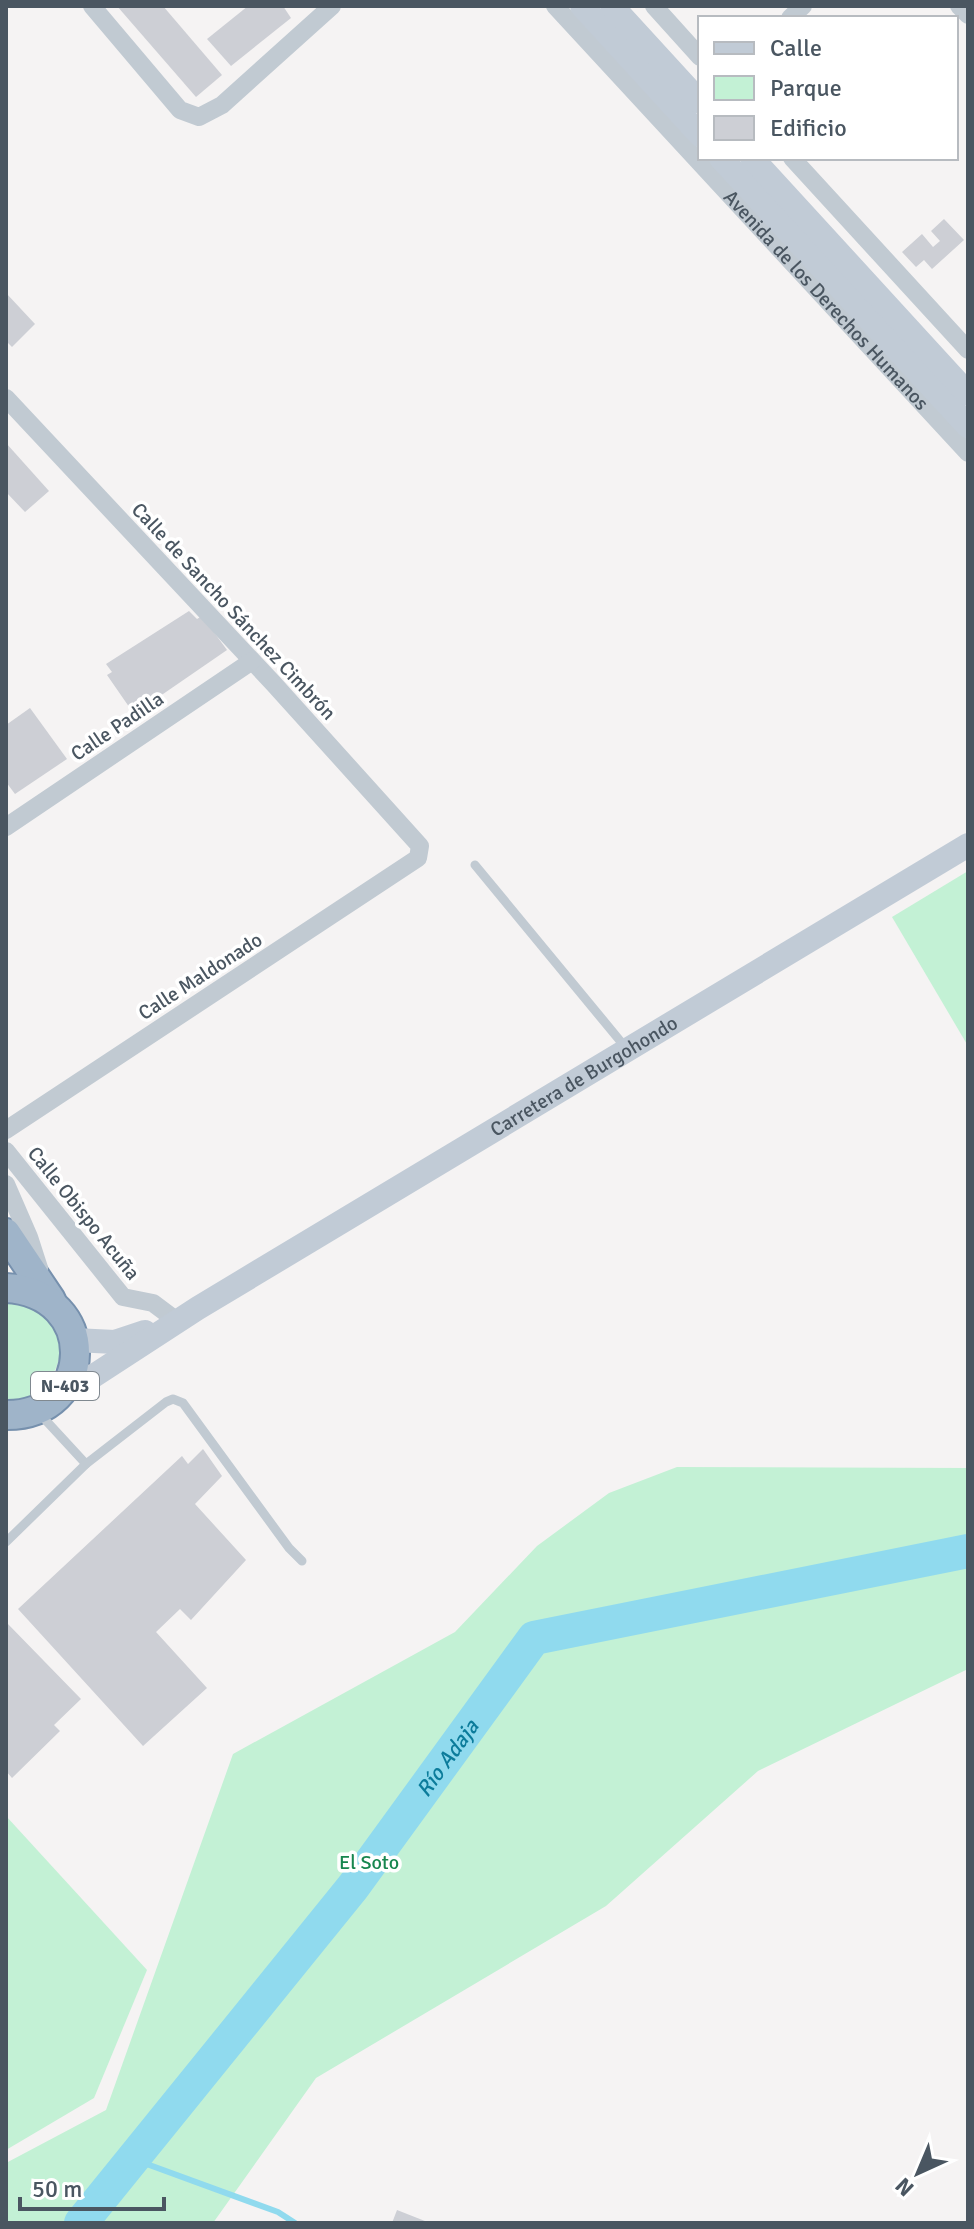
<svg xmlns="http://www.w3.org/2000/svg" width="974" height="2229" font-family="Signika,sans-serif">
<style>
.green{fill:#c3f1d5}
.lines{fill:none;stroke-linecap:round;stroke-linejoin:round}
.stream{stroke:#90daee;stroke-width:6}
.river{stroke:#90daee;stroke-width:34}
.building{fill:#cdcfd5}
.trunk-casing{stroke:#7690ad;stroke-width:32}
.service{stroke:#c1cad2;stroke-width:9}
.minor{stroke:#c1cad2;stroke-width:18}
.secondary{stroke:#c1cbd6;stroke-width:24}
.trunk{stroke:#9fb4c9;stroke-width:28}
.labels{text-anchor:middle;stroke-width:7;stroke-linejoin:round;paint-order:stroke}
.shield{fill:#fff;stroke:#808990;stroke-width:2}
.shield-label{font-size:18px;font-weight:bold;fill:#4a5661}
.street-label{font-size:20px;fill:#4a5661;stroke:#fff}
.park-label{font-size:20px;fill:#17864f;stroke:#fff}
.water-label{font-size:22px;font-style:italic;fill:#0c7c9b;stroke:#fff}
</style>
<rect width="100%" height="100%" fill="#f5f3f3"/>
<!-- green -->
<g class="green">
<polygon points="968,871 968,1046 892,917"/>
<path d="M 11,1302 C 19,1305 29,1306 36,1309 C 82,1332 57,1404 6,1400 L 6,1303 Z"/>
<polygon points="677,1467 968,1468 968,1669 758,1771 606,1906 316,2078 213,2223 6,2223 6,2163 106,2110 233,1754 455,1632 537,1546 609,1493"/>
<polygon points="6,1816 147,1970 94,2098 6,2150"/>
</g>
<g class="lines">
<!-- stream -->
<polyline class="stream" points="133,2159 278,2212 295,2223"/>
<!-- river -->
<path class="river" id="s1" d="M 81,2223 L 353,1887 L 534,1638 L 968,1551"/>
</g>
<!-- building -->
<g class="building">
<polygon points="117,6 163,6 222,75 196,97"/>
<polygon points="248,6 283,6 291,18 231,66 207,39"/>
<polygon points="944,219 964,240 932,269 924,260 916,267 902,252 922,234 933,247 940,241 931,231"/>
<polygon points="6,293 35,324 12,347 6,341"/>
<polygon points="6,443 49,491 25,512 6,492"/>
<polygon points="189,611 197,619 202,616 227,650 134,714 107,675 112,672 106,664"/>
<polygon points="30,708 67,759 15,794 6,782 6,725"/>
<polygon points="203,1449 222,1476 195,1504 246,1560 191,1620 180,1609 156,1632 207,1688 143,1746 18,1609 182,1456 188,1464"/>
<polygon points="6,1622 81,1699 54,1725 60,1731 12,1778 6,1771"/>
<polygon points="397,2210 430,2223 392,2223"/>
</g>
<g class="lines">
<defs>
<g id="trunk">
<polyline points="6,1233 51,1300"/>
<path d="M 6,1288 C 100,1293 96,1416 6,1415"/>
</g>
</defs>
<!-- trunk casing -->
<use href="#trunk" class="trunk-casing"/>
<!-- service -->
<g class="service">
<polyline points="475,865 626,1048"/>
<polyline points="39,1413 86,1464"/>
<polyline points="6,1542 86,1464 166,1402 173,1399 183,1403 289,1548 302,1561"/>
</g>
<!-- minor -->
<g class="minor">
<polyline points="92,6 180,110 199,117 222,105 332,6"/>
<path id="s2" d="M 555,6 L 968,453"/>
<polyline points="654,6 700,57"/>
<polyline points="959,6 968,15"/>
<polyline points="790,18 803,6"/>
<polyline points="792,158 968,350"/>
<polyline points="6,398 273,683 420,846 418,858 6,1130"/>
<polyline points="6,827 252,661"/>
<polyline points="6,1151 123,1297 153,1303 173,1318"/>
<polyline points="6,1184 29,1237 39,1268"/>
</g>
<!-- secondary -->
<g class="secondary">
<polyline points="582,6 700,135"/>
<polyline points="612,6 700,102"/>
<polyline points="721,158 968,426"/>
<polyline points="752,158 968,394"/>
<polyline points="74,1340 115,1342 145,1332"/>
<path id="s3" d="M 66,1386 L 95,1375 L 198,1308 L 968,845"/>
</g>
<!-- trunk -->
<use href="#trunk" class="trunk"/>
</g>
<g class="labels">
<!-- shield labels -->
<rect class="shield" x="31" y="1372" width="68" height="28" rx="6"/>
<g class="shield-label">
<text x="65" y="1392">N-403</text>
</g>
<!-- street labels -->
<g class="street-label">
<text dy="7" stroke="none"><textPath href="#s2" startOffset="400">Avenida de los Derechos Humanos</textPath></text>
<text transform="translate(234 611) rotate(47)" y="7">Calle de Sancho Sánchez Cimbrón</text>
<text transform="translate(117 726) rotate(-34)" y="7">Calle Padilla</text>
<text transform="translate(200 976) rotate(-33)" y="7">Calle Maldonado</text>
<text dy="7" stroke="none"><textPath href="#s3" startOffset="604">Carretera de Burgohondo</textPath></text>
<text transform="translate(84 1213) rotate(51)" y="7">Calle Obispo Acuña</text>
</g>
<!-- park labels -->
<g class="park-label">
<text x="369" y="1869">El Soto</text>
</g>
<!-- water labels -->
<g class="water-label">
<text dy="8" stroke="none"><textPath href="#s1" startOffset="592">Río Adaja</textPath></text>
</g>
</g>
<!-- border -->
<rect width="974" height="2229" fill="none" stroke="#4a5661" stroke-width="16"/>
<!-- legend -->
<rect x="698" y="16" width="260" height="144" fill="#ffffff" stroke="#b7bbc0" stroke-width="2"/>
<rect x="714" y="42" width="40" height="12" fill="#c1cbd6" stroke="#b7bbc0" stroke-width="2"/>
<text x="770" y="56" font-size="24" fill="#4a5661">Calle</text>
<rect x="714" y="76" width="40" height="24" fill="#c3f1d5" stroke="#b7bbc0" stroke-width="2"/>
<text x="770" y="96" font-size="24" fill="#4a5661">Parque</text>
<rect x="714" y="116" width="40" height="24" fill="#cdcfd5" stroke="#b7bbc0" stroke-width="2"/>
<text x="770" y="136" font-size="24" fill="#4a5661">Edificio</text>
<!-- north arrow -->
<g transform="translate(918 2173) rotate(224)" stroke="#ffffff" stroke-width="6" paint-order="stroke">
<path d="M0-6L14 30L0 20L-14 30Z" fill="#4a5661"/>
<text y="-12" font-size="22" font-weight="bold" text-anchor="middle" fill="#4a5661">N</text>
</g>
<!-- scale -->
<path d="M20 2197v12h144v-12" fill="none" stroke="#4a5661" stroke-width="4"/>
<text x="32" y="2197" font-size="24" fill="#4a5661" stroke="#ffffff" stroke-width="6" paint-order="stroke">50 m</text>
</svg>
